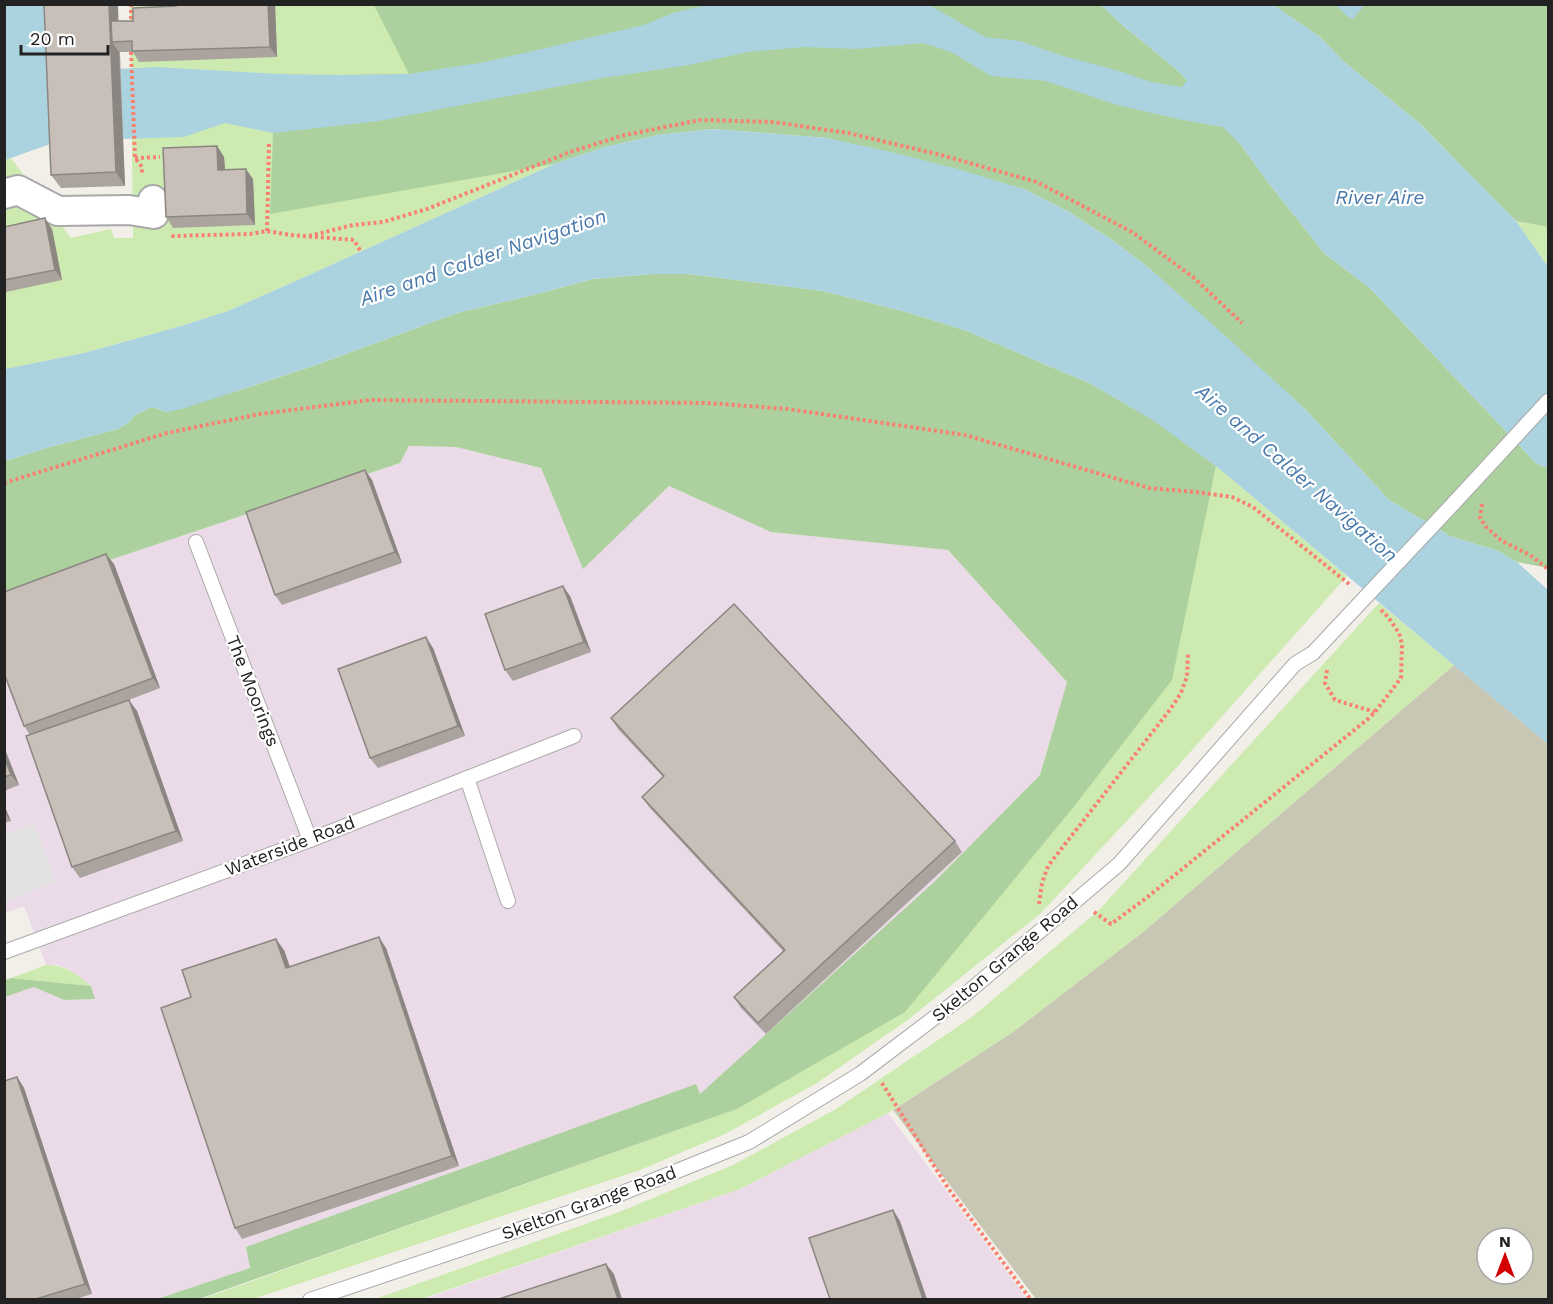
<svg xmlns="http://www.w3.org/2000/svg" width="1553" height="1304" font-family="'Work Sans',sans-serif">
<style>
.industrial{fill:#ebdbe8}
.construction{fill:#c7c7b4;fill-rule:evenodd}
.grass{fill:#cdebb0}
.forest{fill:#add19e}
.parking{fill:#e2e2e2}
.water{fill:#aad3df}
.lines{fill:none;stroke-linecap:round;stroke-linejoin:round}
.lane-casing{stroke:#a9a9a9;stroke-width:16}
.street-casing{stroke:#a9a9a9;stroke-width:32}
.path{stroke:#fa8072;stroke-width:4;stroke-dasharray:3 3;stroke-linecap:butt}
.lane{stroke:#fff;stroke-width:14}
.street{stroke:#fff;stroke-width:28}
.lane-bridge-casing{stroke:#a9a9a9;stroke-width:16;stroke-linecap:butt}
.lane-bridge{stroke:#fff;stroke-width:14}
.wall{fill:#aba49e}
.shaded-wall{fill:#8b8681}
.building{fill:#c7bfb8;stroke:#8b8681;stroke-width:1.5}
.labels{text-anchor:middle;stroke-width:4.5;stroke-linejoin:round;paint-order:stroke}
.street-label{font-size:18px;fill:#222;stroke:#fff}
.water-label{font-size:20px;font-style:italic;fill:#4a7aab;stroke:#fff}
</style>
<rect width="100%" height="100%" fill="#f2efe9"/>
<!-- industrial -->
<g class="industrial">
<polygon points="409,446 456,447 541,468 583,568 669,486 771,532 948,550 1067,682 1040,775 934,882 699,1095 696,1084 246,1247 250,1268 157,1299 5,1299 5,997 34,987 64,1000 94,999 91,986 74,973 66,968 56,965 46,965 24,906 5,913 5,595 400,463"/>
<polygon points="888,1113 1027,1299 421,1300 740,1189"/>
</g>
<!-- construction -->
<path class="construction" d="M 1454,665 L 1548,744 L 1548,1299 L 1036,1299 L 893,1110 L 1013,1032 L 1143,932 ZM 1487,1238 L 1523,1238 L 1523,1274 L 1487,1274 Z"/>
<!-- grass -->
<g class="grass">
<polygon points="130,5 736,5 605,147 554,164 309,275 228,311 181,326 84,353 5,369 5,160 11,158 71,238 111,229 114,238 133,238"/>
<polygon points="1516,221 1548,227 1548,267"/>
<polygon points="1216,466 1347,576 1177,767 1041,913 909,1019 817,1083 725,1134 640,1170 253,1299 199,1300 737,1109 1171,680"/>
<polygon points="1379,603 1454,665 1143,932 1013,1032 888,1113 740,1189 421,1299 372,1300 619,1212 733,1165 836,1109 972,1017 1098,911"/>
<path d="M 46,965 C 67,965 76,974 91,986 L 11,978 Z"/>
</g>
<!-- forest -->
<g class="forest">
<polygon points="374,5 1101,5 1126,28 1176,69 1187,80 1241,145 1267,181 1324,253 1371,289 1537,464 1548,468 1548,568 1517,562 1498,551 1450,536 1389,500 1306,410 1149,268 1112,240 1069,212 1024,189 827,138 713,129 658,135 605,147 554,164 270,214 273,133 341,75 409,74"/>
<polygon points="1274,5 1548,5 1548,227 1516,221 1419,123 1343,61 1319,36 1282,11"/>
<polygon points="653,274 689,274 823,291 910,313 967,331 1089,383 1152,419 1216,466 1172,680 1072,809 905,1012 737,1109 199,1299 157,1299 250,1268 246,1247 696,1084 700,1094 934,882 1040,775 1067,682 948,550 771,532 669,486 583,569 541,468 456,447 409,446 400,463 5,595 5,461 50,447 118,429 129,422 135,415 152,407 167,412 240,390 316,365 457,313 533,295 593,279"/>
<polygon points="11,978 91,986 95,999 64,1000 34,987 5,997 5,980"/>
</g>
<!-- parking -->
<polygon class="parking" points="34,823 56,882 5,901 5,834"/>
<!-- water -->
<g class="water">
<polygon points="5,5 53,5 56,72 156,67 279,74 341,75 409,74 485,62 644,25 673,13 707,5 924,5 931,6 985,37 1020,41 1060,55 1119,71 1151,82 1182,87 1187,80 1176,69 1126,28 1101,5 1274,5 1282,11 1319,36 1343,61 1419,123 1516,221 1548,267 1548,468 1537,464 1371,289 1324,253 1267,181 1241,145 1223,127 1183,120 1117,105 1046,81 991,76 951,52 923,43 856,49 805,47 747,52 689,65 603,78 379,121 273,133 225,123 184,137 59,141 5,160"/>
<polygon points="1336,5 1363,5 1363,7 1353,19 1348,17"/>
<polygon points="713,129 827,138 891,152 961,170 1024,189 1069,212 1112,240 1149,268 1230,340 1306,410 1389,500 1450,536 1498,551 1517,562 1548,590 1548,744 1216,466 1151,419 1089,383 967,331 910,313 823,291 689,274 653,274 593,279 533,295 457,313 316,365 185,408 167,412 152,407 135,415 129,422 118,429 50,447 5,461 5,369 84,353 181,326 228,311 309,275 554,164 605,147 658,135"/>
</g>
<g class="lines">
<defs>
<g id="lane">
<polyline points="1453,504 1548,401"/>
<polyline points="196,542 310,840"/>
<polyline points="467,778 508,901"/>
<polyline points="4,952 310,840 574,736"/>
<polyline points="310,1300 595,1204 749,1142 860,1074 967,993 1119,864 1295,664 1313,653"/>
</g>
<polyline id="street" points="4,194 18,190 58,211 129,210 154,214 153,200"/>
</defs>
<!-- lane casing -->
<use href="#lane" class="lane-casing"/>
<!-- street casing -->
<use href="#street" class="street-casing"/>
<!-- path -->
<g class="path">
<polyline points="131,4 131,24"/>
<polyline points="131,52 135,158 142,167 142,174"/>
<polyline points="135,158 160,157"/>
<polyline points="267,231 269,142"/>
<polyline points="172,235 173,236 250,234 267,231 291,235 354,240 361,252"/>
<polyline points="309,236 353,225 383,222 427,209 570,152 625,135 700,120 773,122 848,133 941,155 1037,182 1132,232 1194,278 1242,323"/>
<polyline points="4,483 167,433 260,414 370,400 708,403 788,409 965,435 1149,488 1196,492 1232,497 1253,507 1349,584"/>
<polyline points="1482,504 1480,518 1486,527 1502,541 1530,555 1548,569"/>
<polyline points="1327,670 1325,683 1335,700 1375,712"/>
<polyline points="1039,904 1042,883 1048,866 1169,711 1181,693 1187,676 1188,653"/>
<polyline points="1094,912 1111,924 1145,899 1368,719 1375,712 1401,678 1402,644 1399,633 1388,617 1380,609"/>
<polyline points="882,1083 948,1188 1031,1300"/>
</g>
<!-- lane -->
<use href="#lane" class="lane"/>
<!-- street -->
<use href="#street" class="street"/>
<defs>
<polyline id="lane-bridge" points="1313,653 1453,504"/>
</defs>
<!-- lane-bridge casing -->
<use href="#lane-bridge" class="lane-bridge-casing"/>
<!-- lane-bridge -->
<use href="#lane-bridge" class="lane-bridge"/>
</g>
<!-- wall -->
<g class="wall">
<polygon points="44,4 118,4 118,21 133,21 176,6 176,4 275,4 277,57 139,62 133,52 120,52 125,186 61,188 51,175"/>
<polygon points="217,146 224,157 225,170 253,179 255,225 173,228 166,217"/>
<polygon points="4,227 52,229 62,280 6,292 4,290"/>
<polygon points="365,470 372,480 402,563 282,605 275,595"/>
<polygon points="114,564 160,688 126,701 137,711 183,841 80,878 72,867 30,735 24,726"/>
<polygon points="570,596 591,652 513,681 505,670"/>
<polygon points="433,648 465,736 378,768 370,758"/>
<polygon points="611,718 955,841 962,852 766,1034 741,1008 734,997 783,951 649,807 642,797 663,777 618,729"/>
<polygon points="4,747 19,785 4,791"/>
<polygon points="4,805 11,821 4,823"/>
<polygon points="386,948 459,1166 242,1239 235,1228 284,950 290,967"/>
<polygon points="17,1077 24,1088 92,1294 76,1299 4,1299"/>
</g>
<!-- shaded-wall -->
<g class="shaded-wall">
<polygon points="109,4 118,4 119,42 112,42 119,52 125,186 116,172"/>
<polygon points="268,4 275,4 277,57 270,47"/>
<polygon points="217,146 224,157 226,181 218,170"/>
<polygon points="246,169 253,179 255,225 247,214"/>
<polygon points="45,218 52,229 62,280 55,270"/>
<polygon points="365,470 372,480 402,563 395,552"/>
<polygon points="106,554 114,564 160,688 153,678"/>
<polygon points="563,586 570,596 591,652 584,642"/>
<polygon points="426,637 433,648 465,736 458,726"/>
<polygon points="129,700 137,711 183,841 176,831"/>
<polygon points="4,747 19,785 11,775 4,756"/>
<polygon points="4,805 11,821 4,813"/>
<polygon points="379,937 386,948 459,1166 452,1156"/>
<polygon points="276,939 284,950 294,979 286,968"/>
<polygon points="17,1077 24,1088 92,1294 85,1284"/>
<polygon points="893,1210 900,1221 927,1299 923,1299"/>
<polygon points="606,1264 614,1274 622,1299 618,1299"/>
</g>
<!-- building -->
<g class="building">
<polygon points="44,4 109,4 116,172 51,175"/>
<polygon points="176,4 268,4 270,47 132,51 132,41 112,42 111,21 133,21 133,8 176,6"/>
<polygon points="217,146 218,170 246,169 247,214 166,217 163,148"/>
<polygon points="45,218 55,270 4,280 4,227"/>
<polygon points="365,470 395,552 275,595 246,512"/>
<polygon points="106,554 153,678 24,726 4,673 4,592"/>
<polygon points="563,586 584,642 505,670 485,614"/>
<polygon points="734,604 955,841 758,1023 734,997 785,950 642,797 664,776 611,718"/>
<polygon points="426,637 458,726 370,758 338,669"/>
<polygon points="129,700 176,831 72,867 26,736"/>
<polygon points="4,756 11,775 4,777"/>
<polygon points="379,937 452,1156 235,1228 161,1008 191,997 182,970 276,939 286,968"/>
<polygon points="17,1077 85,1284 36,1299 4,1299 4,1081"/>
<polygon points="893,1210 923,1299 830,1299 809,1238"/>
<polygon points="606,1264 618,1299 499,1299"/>
</g>
<g class="labels">
<!-- street labels -->
<g class="street-label">
<text transform="translate(253 691) rotate(69)" y="6">The Moorings</text>
<text transform="translate(290 846) rotate(-21)" y="6">Waterside Road</text>
<text transform="translate(1005 959) rotate(-40)" y="6">Skelton Grange Road</text>
<text transform="translate(589 1203) rotate(-20)" y="6">Skelton Grange Road</text>
</g>
<!-- water labels -->
<g class="water-label">
<text x="1380" y="204">River Aire</text>
<text transform="translate(483 257) rotate(-19)" y="7">Aire and Calder Navigation</text>
<text transform="translate(1297 473) rotate(41)" y="7">Aire and Calder Navigation</text>
</g>
</g>
<!-- border -->
<rect width="1553" height="1304" fill="none" stroke="#222222" stroke-width="12"/>
<!-- north arrow -->
<g transform="translate(1505 1256)"><circle r="28" fill="#ffffff" stroke="#a7a7a7" stroke-width="1.5"/>
<path d="M0-4.5L10 22L0 15L-10 22Z" fill="#d40000"/>
<text y="-9" font-size="16" font-weight="bold" text-anchor="middle" fill="#222222">N</text>
</g>
<!-- scale -->
<path d="M21 45v9h87v-9" fill="none" stroke="#222222" stroke-width="3"/>
<text x="30" y="45" font-size="18" fill="#222222" stroke="#ffffff" stroke-width="4.5" paint-order="stroke">20 m</text>
</svg>
